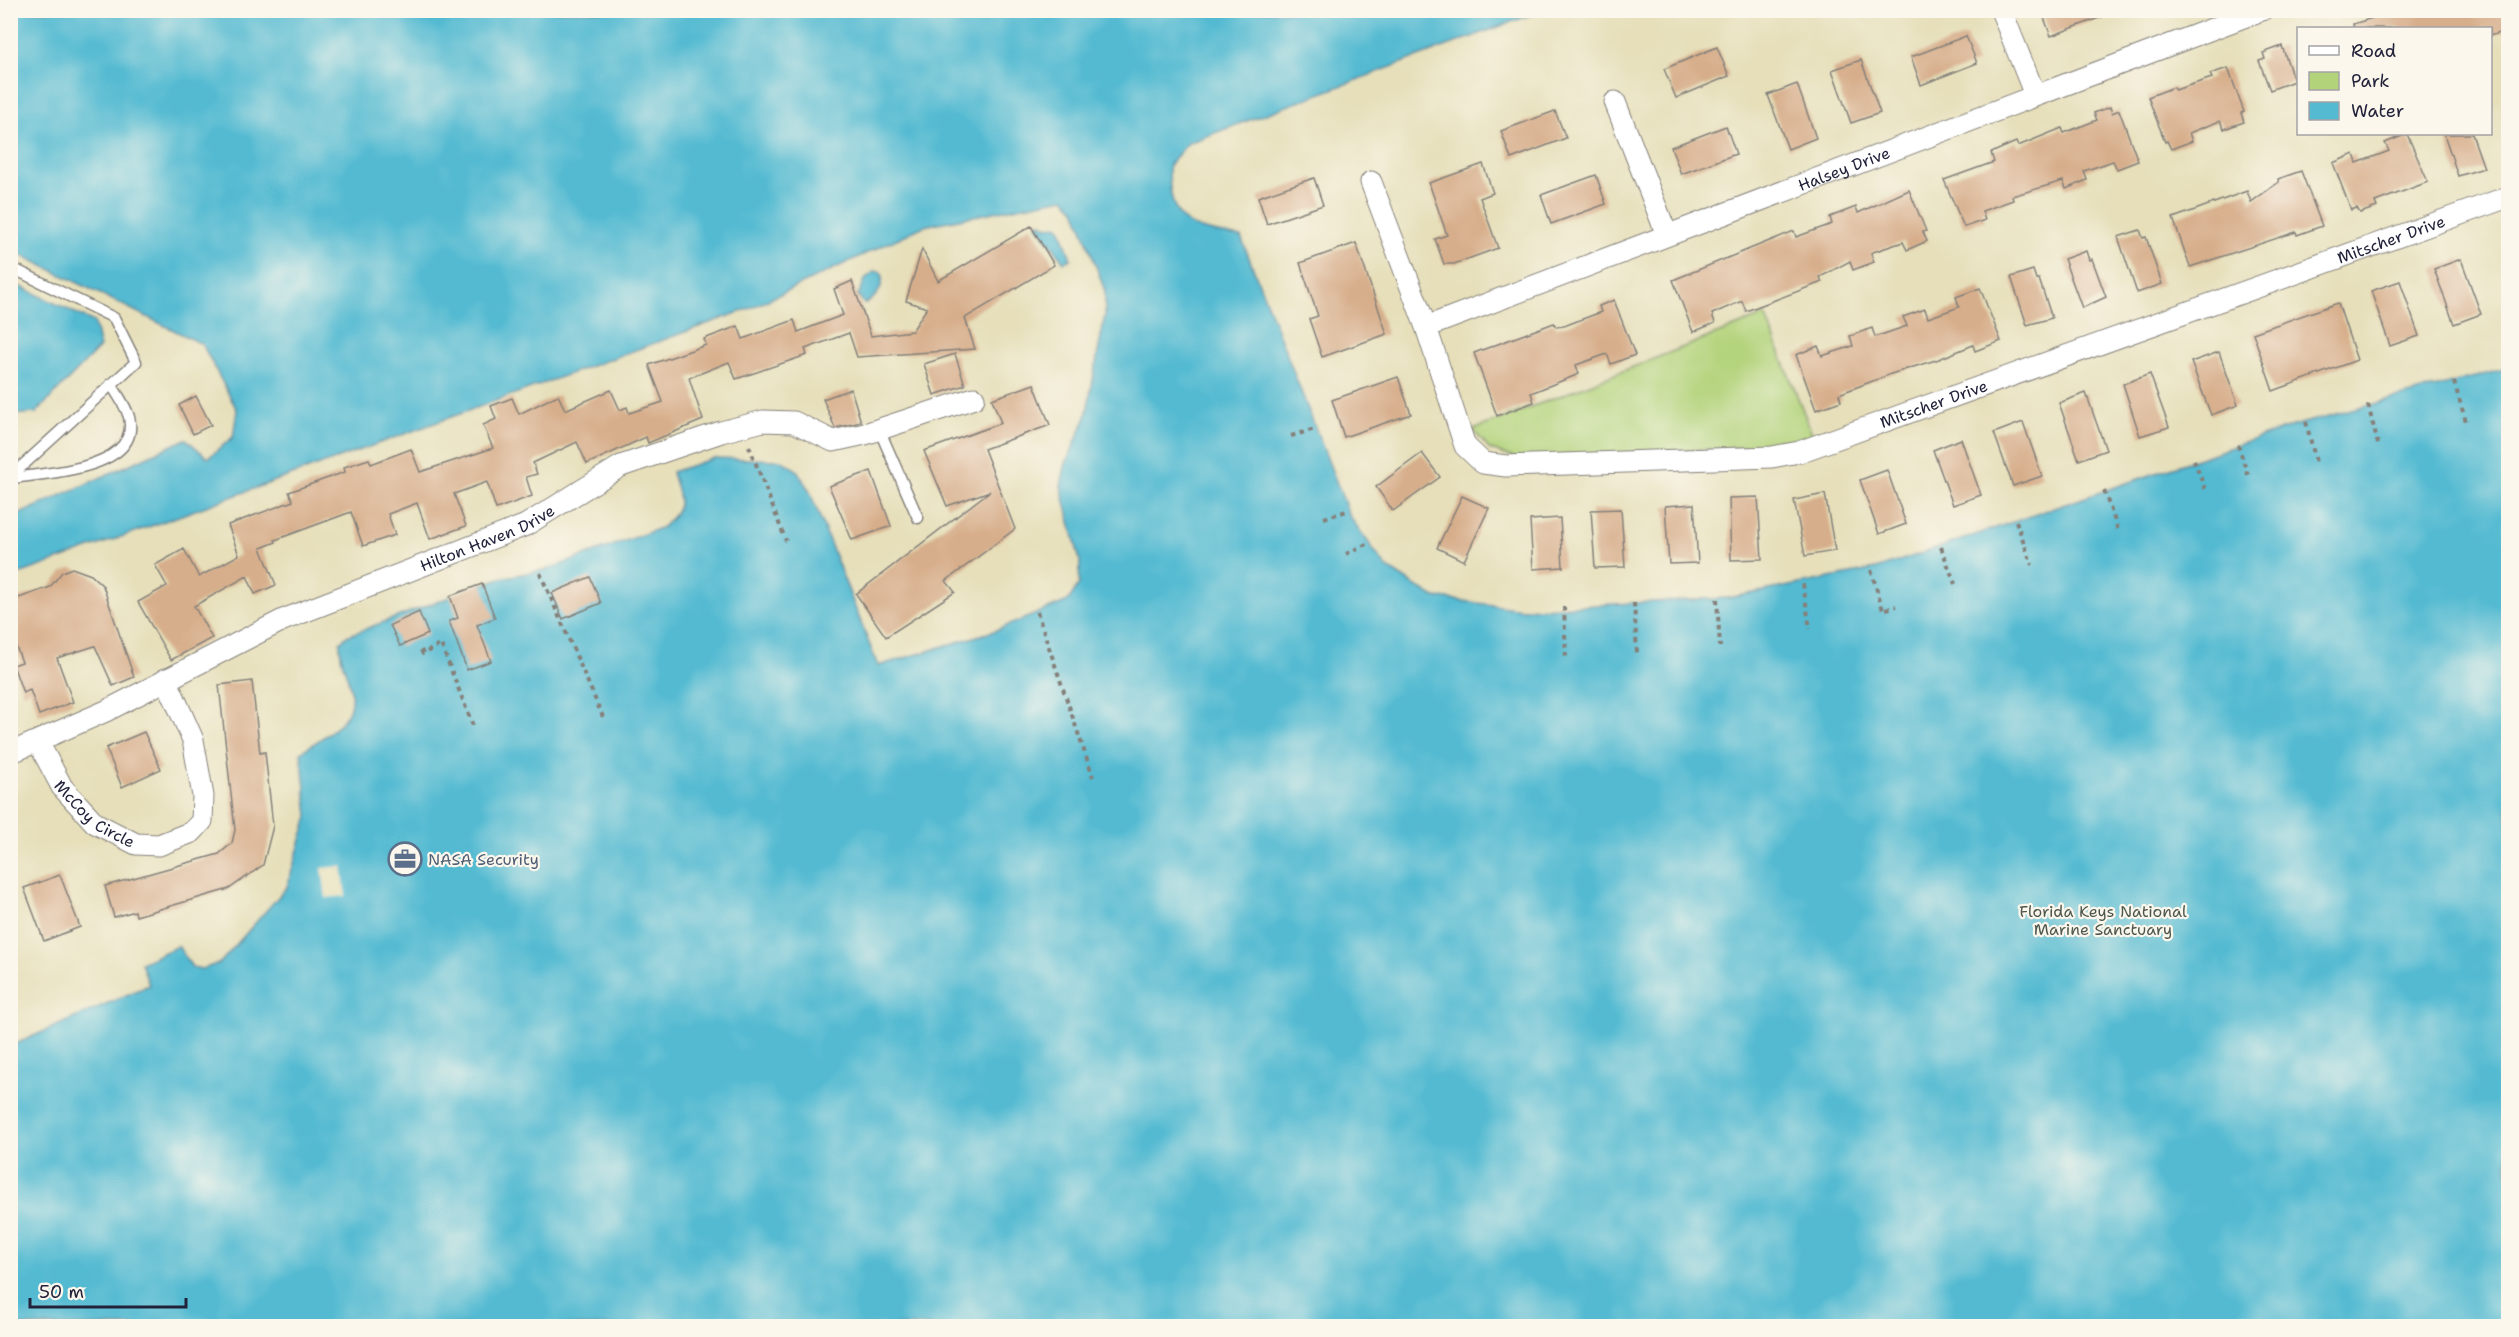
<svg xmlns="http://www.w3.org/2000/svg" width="2519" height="1337" font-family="'Shantell Sans',sans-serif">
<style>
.green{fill:#b3d37b;stroke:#6a7a5b;stroke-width:1.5}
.water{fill:#53bad1;stroke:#3a6e86;stroke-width:1.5}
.pier{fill:#e6dfba}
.building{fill:#d7ae8b}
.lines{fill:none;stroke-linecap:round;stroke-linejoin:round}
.lane-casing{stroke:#84807a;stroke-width:13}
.street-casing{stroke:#84807a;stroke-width:23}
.path{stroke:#84807a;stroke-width:4;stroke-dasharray:4.5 4.5;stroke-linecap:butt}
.lane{stroke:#fff;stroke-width:10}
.street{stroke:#fff;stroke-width:21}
.labels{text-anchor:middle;stroke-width:4.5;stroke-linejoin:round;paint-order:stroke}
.street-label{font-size:16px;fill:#22223b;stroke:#fbf7ec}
.service-label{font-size:16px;fill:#4e5e75;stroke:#fbf7ec;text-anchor:start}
.park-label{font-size:16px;fill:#4e574e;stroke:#fbf7ec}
</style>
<rect width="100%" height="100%" fill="#fbf7ec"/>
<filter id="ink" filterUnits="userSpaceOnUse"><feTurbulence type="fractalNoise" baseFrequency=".0167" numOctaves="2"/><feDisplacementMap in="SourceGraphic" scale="12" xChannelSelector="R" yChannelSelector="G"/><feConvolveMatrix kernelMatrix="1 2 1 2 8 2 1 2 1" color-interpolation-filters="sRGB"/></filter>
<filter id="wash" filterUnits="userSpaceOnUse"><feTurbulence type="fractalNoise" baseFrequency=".008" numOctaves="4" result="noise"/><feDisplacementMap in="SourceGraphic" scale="24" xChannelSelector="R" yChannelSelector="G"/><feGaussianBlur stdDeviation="1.35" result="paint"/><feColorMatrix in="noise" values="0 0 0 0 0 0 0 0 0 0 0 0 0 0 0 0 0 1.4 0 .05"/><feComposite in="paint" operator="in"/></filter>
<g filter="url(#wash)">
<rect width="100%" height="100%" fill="#e6dfba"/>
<!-- green -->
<polygon class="green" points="1765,315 1814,438 1795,445 1514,458 1489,449 1473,430"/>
<!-- water -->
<g class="water">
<path d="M 11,11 L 1541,11 L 1188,143 L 1169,165 C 1169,227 1187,228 1241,237 L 1350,517 L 1386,567 L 1433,597 L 1522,609 L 1728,598 L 1876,569 L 2296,425 L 2508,368 L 2508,1326 L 11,1326 L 11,1046 L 149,985 L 141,963 L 178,946 L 192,967 L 202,969 L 220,963 L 287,887 L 308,816 L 301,752 C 327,734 361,719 349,683 C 345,669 339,656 340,642 L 347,636 L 500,578 L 549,569 L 663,527 C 687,505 679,500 672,472 L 714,458 L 781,460 L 797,470 L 810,492 L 878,666 L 994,631 L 1068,601 L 1079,584 L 1080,561 L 1061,486 L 1065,466 L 1086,417 L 1105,315 L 1105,291 L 1075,209 L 1064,198 L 924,226 L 751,308 L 11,577 L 11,518 L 186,439 L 208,458 L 233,437 L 237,410 L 202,344 L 11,250 Z"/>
<polygon points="1039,222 1048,227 1057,225 1060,227 1071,259 1064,262 1037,225"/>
<path d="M 875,271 L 882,273 C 884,287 877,298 864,304 L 858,295 L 866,278 Z"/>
<polygon points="11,282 94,322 100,347 36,413 11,415"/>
</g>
<!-- pier -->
<polygon class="pier" points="342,866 346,896 326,898 322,868"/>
<g id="blocks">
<!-- building -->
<g class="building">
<polygon points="2041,10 2114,10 2115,12 2051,36"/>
<polygon points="2399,10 2508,10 2508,30 2490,36 2490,28 2354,28 2353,24"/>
<polygon points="1966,36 1977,63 1921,85 1911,57"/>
<polygon points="2282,46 2294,81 2270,90 2259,61 2265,59 2263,53"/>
<polygon points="1717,47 1729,76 1676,98 1664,69"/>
<polygon points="1861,60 1880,113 1851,123 1832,70"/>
<polygon points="2228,68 2244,112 2241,113 2244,122 2224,129 2220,121 2189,133 2192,141 2171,149 2167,141 2165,142 2148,97 2174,87 2175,90 2212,78 2210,74"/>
<polygon points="1797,84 1816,138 1788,149 1768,95"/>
<polygon points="2110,107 2112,113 2119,110 2138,161 2117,169 2113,161 2084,171 2087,180 2066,189 2063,181 2012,196 2013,200 1982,211 1985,220 1964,227 1944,180 1994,162 1991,153 2016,142 2018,146 2062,128 2064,133 2097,120 2094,113"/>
<polygon points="1555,111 1566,138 1511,159 1501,131"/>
<polygon points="1726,126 1736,154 1681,174 1671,147"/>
<polygon points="2407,134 2428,182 2375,202 2377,207 2360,213 2357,208 2351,210 2333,163 2354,154 2357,163 2389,151 2385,143"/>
<polygon points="2444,134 2472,134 2484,168 2458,176"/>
<polygon points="1483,164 1493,193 1480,198 1498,248 1454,264 1444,264 1435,239 1447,235 1429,183"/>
<polygon points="2301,171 2322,226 2297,235 2296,232 2190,267 2173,218 2247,191 2251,202 2279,182 2278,179"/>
<polygon points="1596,175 1606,204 1551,224 1541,195"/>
<polygon points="1314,178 1323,205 1267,224 1258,197"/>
<polygon points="1909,190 1926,231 1923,232 1927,241 1907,250 1903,242 1873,252 1871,253 1874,262 1853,270 1850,261 1820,277 1822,282 1746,311 1742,301 1712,314 1715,323 1693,332 1673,280 1794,231 1796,237 1832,224 1830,217 1856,207 1858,213"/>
<polygon points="1031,226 1054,265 965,318 975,349 857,357 849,333 805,349 807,355 736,379 729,362 689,378 703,420 648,443 646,437 587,464 577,442 533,463 537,474 526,477 532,496 496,509 487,482 454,494 466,526 430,539 417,503 388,514 395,535 363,546 351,512 275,540 276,542 261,548 276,585 255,594 247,576 194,606 212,638 171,660 138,602 167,586 155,565 184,549 199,577 239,555 228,525 293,501 289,492 345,472 344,467 369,459 371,464 411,449 420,472 493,448 483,425 496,419 491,406 512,398 519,414 558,395 565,410 611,390 620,410 627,407 629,413 663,402 649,365 706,345 704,339 738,326 743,339 794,320 798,332 843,315 834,289 852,281 871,336 912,331 927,308 906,301 922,249 938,281"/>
<polygon points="2140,230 2143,238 2146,237 2162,284 2137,293 2118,237"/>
<polygon points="1356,243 1387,334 1322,357 1309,319 1318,316 1300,263"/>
<polygon points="2086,251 2089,260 2092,259 2106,297 2082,308 2064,259"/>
<polygon points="2461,259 2481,314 2454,324 2434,269"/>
<polygon points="2033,270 2036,279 2039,279 2052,318 2027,325 2011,277"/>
<polygon points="2400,281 2419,336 2390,346 2371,291"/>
<polygon points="1980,288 2001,341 1975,351 1973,345 1939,359 1891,374 1839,394 1841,401 1816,410 1796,355 1818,346 1822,356 1853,346 1850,336 1872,328 1875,337 1907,326 1903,317 1925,309 1928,318 1959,307 1956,297"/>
<polygon points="1614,300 1635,355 1611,364 1607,354 1576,365 1579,374 1531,393 1534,402 1497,416 1474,353 1554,323 1556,327 1564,326 1601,312 1599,306"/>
<polygon points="2338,303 2357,360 2273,391 2253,333"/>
<polygon points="2219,352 2238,405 2211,415 2191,362"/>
<polygon points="955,354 965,385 934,395 924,364"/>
<polygon points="2150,374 2169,427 2140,436 2123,384"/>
<polygon points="1398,377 1411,414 1344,437 1332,400"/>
<polygon points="1034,384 1050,425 984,449 1015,529 946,581 955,592 886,637 856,594 990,491 947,506 924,451 1001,423 992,399"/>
<polygon points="851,389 861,422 835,428 823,399"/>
<polygon points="2086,393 2106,450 2079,460 2059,403"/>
<polygon points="196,396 211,425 193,434 179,405"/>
<polygon points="2023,422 2042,476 2013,486 1994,433"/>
<polygon points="1961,439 1981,495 1953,505 1933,450"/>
<polygon points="1422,453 1440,477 1393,511 1376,487"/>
<polygon points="1887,470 1906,524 1879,534 1860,480"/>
<polygon points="871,471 891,526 852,540 829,486"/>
<polygon points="1825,494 1835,551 1805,556 1794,500"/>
<polygon points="1462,496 1489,508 1464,561 1437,548"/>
<polygon points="1758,497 1762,559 1731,560 1729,498"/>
<polygon points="1694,504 1698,563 1669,564 1665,506"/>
<polygon points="1621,509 1625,567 1595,568 1591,510"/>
<polygon points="1560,518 1563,567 1533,569 1530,520"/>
<polygon points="72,568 91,575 103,586 134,677 113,686 95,646 57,658 73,702 39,715 30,690 23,693 13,665 22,662 10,631 10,601 50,587 62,572"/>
<polygon points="590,577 601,603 563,619 552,593"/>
<polygon points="482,584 495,618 477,625 491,661 467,670 449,621 458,618 450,596"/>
<polygon points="419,612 428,634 400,646 390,625"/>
<polygon points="252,681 260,753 265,752 273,826 263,865 229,889 136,916 135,911 114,917 105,886 219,854 232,843 235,830 219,685"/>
<polygon points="144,732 161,769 122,787 106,748"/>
<polygon points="60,875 80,927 44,941 24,888"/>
</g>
</g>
</g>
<g filter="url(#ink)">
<use href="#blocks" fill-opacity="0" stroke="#84807a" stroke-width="1.5"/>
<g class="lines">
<defs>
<g id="lane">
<polyline points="10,267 114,318 136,362 10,477"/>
<polyline points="879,429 918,518"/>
<path d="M 10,478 C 42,474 142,470 129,417 C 126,406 117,394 111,384"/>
</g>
<g id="street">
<polyline points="2001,10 2035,95"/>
<polyline points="1615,102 1667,235"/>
<path id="s1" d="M 1371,182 L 1426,327 L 1465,446 L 1483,463 L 1506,466 L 1772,457 L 1799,452 L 2508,197"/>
<path id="s2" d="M 1426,327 L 2262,10"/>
<path id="s3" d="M 38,742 L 62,787 L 95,823 L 136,844 L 159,845 L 192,832 L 202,821 L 203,796 L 193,740 L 166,679"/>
<path id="s4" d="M 10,753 L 106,711 L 283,620 L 526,525 L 621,466 L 721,432 L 763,421 L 794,422 L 833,441 L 865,434 L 974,398"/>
</g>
</defs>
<!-- lane casing -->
<use href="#lane" class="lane-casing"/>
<!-- street casing -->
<use href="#street" class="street-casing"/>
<!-- path -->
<g class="path">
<polyline points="2454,382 2467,425"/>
<polyline points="2368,405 2379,448"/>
<polyline points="2306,422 2316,462"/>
<polyline points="1291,436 1315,429"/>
<polyline points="2238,445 2248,475"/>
<polyline points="749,446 786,541"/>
<polyline points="2194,460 2205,489"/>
<polyline points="2104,491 2118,530"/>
<polyline points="1324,518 1347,511"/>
<polyline points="2016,521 2032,565"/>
<polyline points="1941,547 1955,584"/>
<polyline points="1346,554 1369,543"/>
<polyline points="1871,570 1883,610 1896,606"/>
<polyline points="540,573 603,717"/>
<polyline points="1803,584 1810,629"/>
<polyline points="1717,599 1720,647"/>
<polyline points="1634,603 1637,653"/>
<polyline points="1564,607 1566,658"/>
<polyline points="1037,612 1093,777"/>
<polyline points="421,650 423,654 441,644 473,726"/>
</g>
<!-- lane -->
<use href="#lane" class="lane"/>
<!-- street -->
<use href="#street" class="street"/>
</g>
</g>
<!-- icons -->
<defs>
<symbol id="office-ring" viewBox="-11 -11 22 22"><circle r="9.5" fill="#fbf7ec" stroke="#5c6f8a" stroke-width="1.5"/><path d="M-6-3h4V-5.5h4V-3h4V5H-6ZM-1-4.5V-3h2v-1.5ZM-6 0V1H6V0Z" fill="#5c6f8a"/></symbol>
</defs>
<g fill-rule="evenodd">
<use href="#office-ring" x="386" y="840" width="38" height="38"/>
</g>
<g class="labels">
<!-- street labels -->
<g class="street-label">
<text dy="6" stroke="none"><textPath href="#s2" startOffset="447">Halsey Drive</textPath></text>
<text dy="6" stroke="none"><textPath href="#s1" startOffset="1251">Mitscher Drive</textPath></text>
<text dy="6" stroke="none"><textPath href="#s1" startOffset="765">Mitscher Drive</textPath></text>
<text dy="6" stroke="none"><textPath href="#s4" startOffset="524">Hilton Haven Drive</textPath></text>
<text dy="6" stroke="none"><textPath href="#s3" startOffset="94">McCoy Circle</textPath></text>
</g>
<!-- service labels -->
<g class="service-label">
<text x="428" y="865">NASA Security</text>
</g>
<!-- park labels -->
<g class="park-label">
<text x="2103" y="917">Florida Keys National<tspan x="2103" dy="18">Marine Sanctuary</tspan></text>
</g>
</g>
<!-- margin -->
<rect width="2519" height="1337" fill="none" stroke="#fbf7ec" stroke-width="36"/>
<!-- legend -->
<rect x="2297" y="27" width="195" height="108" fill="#fbf7ec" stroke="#a4a2a5" stroke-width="1.5"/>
<rect x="2309" y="46" width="30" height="9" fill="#ffffff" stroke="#a4a2a5" stroke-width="1.5"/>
<text x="2351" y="57" font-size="18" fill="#22223b">Road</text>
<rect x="2309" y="72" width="30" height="18" fill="#b3d37b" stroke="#a4a2a5" stroke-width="1.5"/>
<text x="2351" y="87" font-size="18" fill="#22223b">Park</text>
<rect x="2309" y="102" width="30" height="18" fill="#53bad1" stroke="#a4a2a5" stroke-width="1.5"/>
<text x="2351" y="117" font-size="18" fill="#22223b">Water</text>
<!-- scale -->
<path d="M30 1298v9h156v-9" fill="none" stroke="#22223b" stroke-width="3"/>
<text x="39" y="1298" font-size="18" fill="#22223b" stroke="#fbf7ec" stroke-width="4.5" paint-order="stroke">50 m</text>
</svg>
